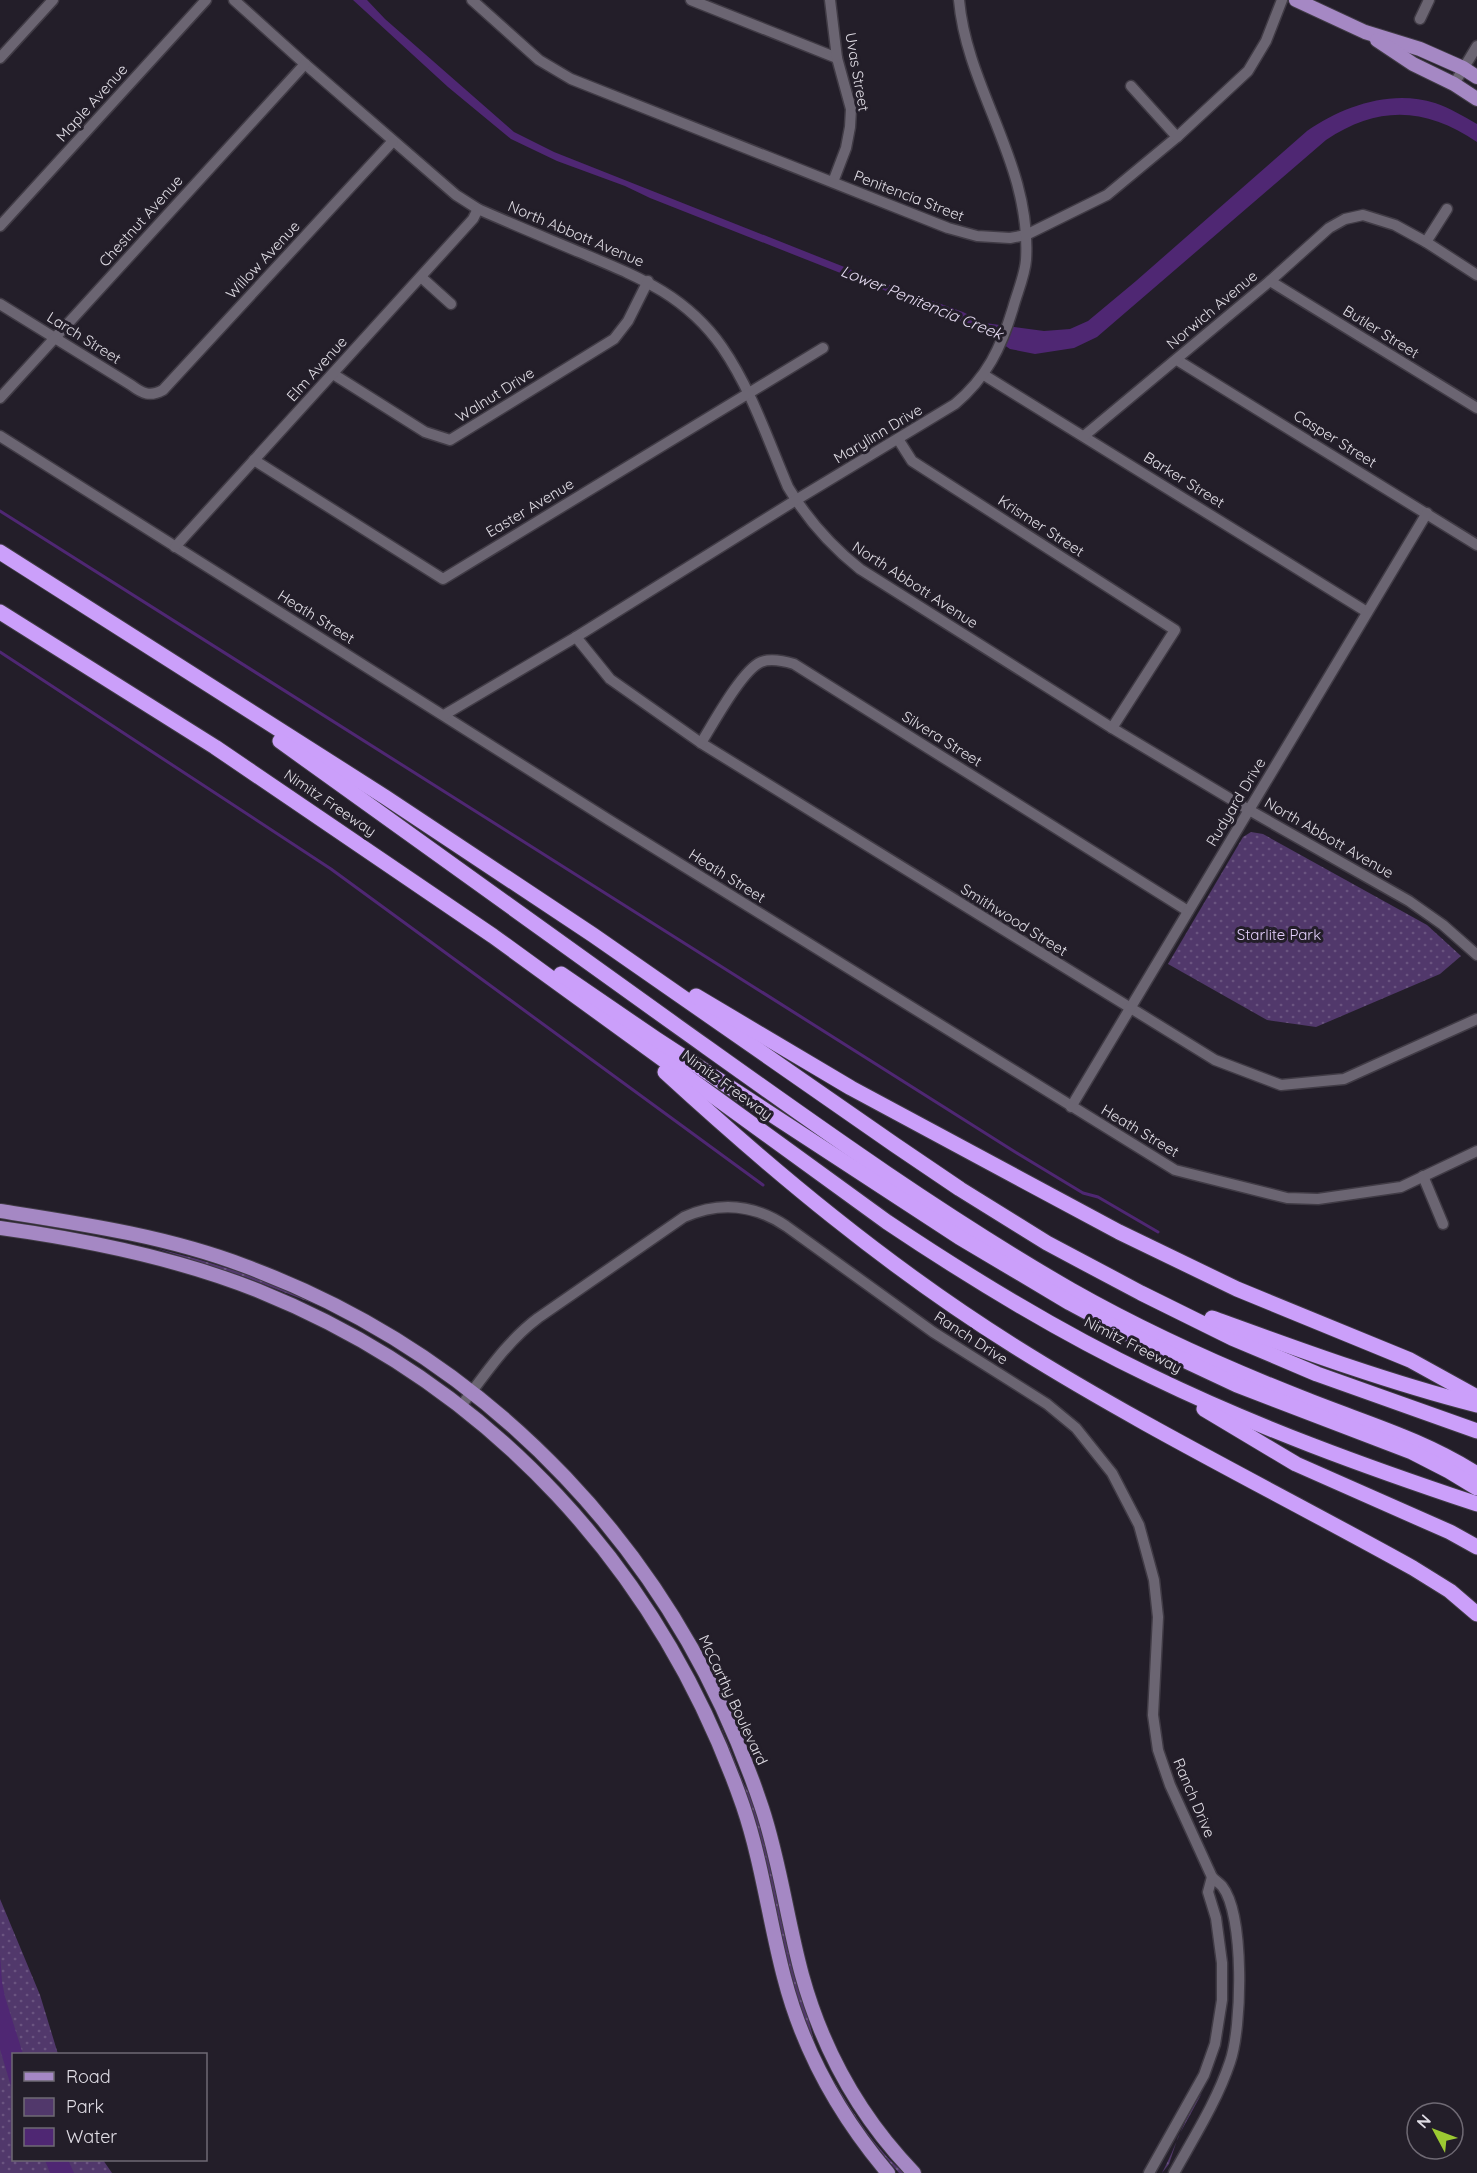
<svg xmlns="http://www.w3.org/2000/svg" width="1477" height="2173" font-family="Quicksand,sans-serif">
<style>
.green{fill:url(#green-dots)}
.water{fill:#4f2773}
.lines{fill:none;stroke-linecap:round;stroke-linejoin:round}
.stream{stroke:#4f2773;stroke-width:3}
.minor-casing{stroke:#403b45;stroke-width:13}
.major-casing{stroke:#403b45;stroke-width:16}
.highway-casing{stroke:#403b45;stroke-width:17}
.minor{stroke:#6b6572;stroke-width:10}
.major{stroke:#a588c4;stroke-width:14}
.highway{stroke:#cb9ffa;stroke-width:15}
.labels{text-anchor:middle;stroke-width:6;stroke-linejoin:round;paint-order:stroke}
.street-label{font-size:15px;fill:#e0dde5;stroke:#231e29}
.park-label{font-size:15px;fill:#e4d0fc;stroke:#231e29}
.water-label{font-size:16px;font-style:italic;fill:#e6dcf2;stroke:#231e29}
</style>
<defs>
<pattern id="green-dots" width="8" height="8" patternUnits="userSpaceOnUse" patternTransform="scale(1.5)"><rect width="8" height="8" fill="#51386b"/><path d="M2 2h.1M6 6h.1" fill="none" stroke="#6a5480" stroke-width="1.8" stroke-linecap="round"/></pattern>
</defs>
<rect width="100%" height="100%" fill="#231e29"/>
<!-- green -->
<g class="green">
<polygon points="1251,832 1263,834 1427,925 1461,956 1440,974 1316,1027 1267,1020 1168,964 1243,837"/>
<polygon points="155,1248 197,1259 286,1286 348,1317 245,1277"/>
<polygon points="717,1716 744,1784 757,1808 815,2045 801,2012 786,1961 758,1832 743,1786"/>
<polygon points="0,1899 40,1995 58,2054 14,2054 14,2160 103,2160 112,2173 0,2173"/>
<path d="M 832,2081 L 834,2081 C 854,2114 874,2147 904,2173 L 899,2173 C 873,2144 852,2114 832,2081 Z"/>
<path d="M 1202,2093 L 1178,2137 L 1169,2164 L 1162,2173 C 1176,2147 1184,2117 1202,2093 Z"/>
</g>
<!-- water -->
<g class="water">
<path d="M 353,0 L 367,0 L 385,19 L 514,132 L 554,152 L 905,291 L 963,312 L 985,323 L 1044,331 L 1070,329 L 1088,321 L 1136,281 L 1307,131 C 1343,106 1391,89 1435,103 C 1450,108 1463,116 1477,124 L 1477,142 C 1426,107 1378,105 1326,140 L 1097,337 L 1074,348 L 1035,354 L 1010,349 L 982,330 L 947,315 L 650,198 L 625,186 L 557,161 L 511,139 L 448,87 Z"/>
<polygon points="0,1955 2,1982 5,1997 23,2054 14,2054 13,2093 0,2049"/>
<polygon points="45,2160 68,2160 74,2173 50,2173"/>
</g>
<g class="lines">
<!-- stream -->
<g class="stream">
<polyline points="0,511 1012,1150 1083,1193 1098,1197 1158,1232"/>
<polyline points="0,652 331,869 763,1185"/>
</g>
<defs>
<g id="minor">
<path d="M 234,0 L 305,64 L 456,195 L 478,209 C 512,224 546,238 579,252 C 636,276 685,294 722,347 C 751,389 768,440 788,487 C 807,519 831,546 860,569 L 1112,728 L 1249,810 L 1409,901 L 1443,925 L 1477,955"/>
<polyline points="472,0 539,60 571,79 948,228 977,236 1010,238 1026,235 1107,195 1177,137 1248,71 1266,41 1282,0"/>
<polyline points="691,0 837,58"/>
<polyline points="830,0 837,58 851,109 850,127 846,148 833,182"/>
<polyline points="1420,19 1429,0"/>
<polyline points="0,58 53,0"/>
<polyline points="1454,84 1477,46"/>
<polyline points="1131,86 1177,137"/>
<polyline points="0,226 206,0"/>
<polyline points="1426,242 1447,209"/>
<polyline points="421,277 451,304"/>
<polyline points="1270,281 1477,408"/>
<path d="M 0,304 L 131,385 C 143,394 150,397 163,390 L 393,141"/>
<polyline points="1177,360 1477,545"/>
<polyline points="333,374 425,432 450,440 614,339 628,321 648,281"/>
<polyline points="984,375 1367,612"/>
<polyline points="0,398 305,64"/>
<polyline points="0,436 609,820 1175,1170 1287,1198 1318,1199 1401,1187 1477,1151"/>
<polyline points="1084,436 1270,281 1329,228 1345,219 1363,215 1395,225 1426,242 1477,275"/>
<polyline points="898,439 912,461 1175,630 1112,728"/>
<polyline points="254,460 443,579 823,348"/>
<polyline points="175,547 473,219 478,209"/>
<polyline points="576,637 610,679 701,743 1215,1060 1281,1085 1344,1079 1477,1019"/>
<path d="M 444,715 L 576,637 L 796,500 L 955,404 C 987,377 1001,348 1013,308 C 1017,293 1025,275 1026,260 C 1032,164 967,90 959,0"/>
<path d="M 701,743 C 713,724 742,670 761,662 C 771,658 784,661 794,664 L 1188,911"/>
<polyline points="1071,1107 1427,513"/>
<polyline points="1423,1176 1443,1224"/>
<path d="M 461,1406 C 485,1375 506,1342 538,1318 L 684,1217 C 720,1201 753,1204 786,1226 L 933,1332 L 1047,1404 L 1076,1428 L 1112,1473 L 1139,1525 L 1154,1580 L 1158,1617 L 1153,1715 L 1158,1750 L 1170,1785 L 1212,1877 C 1215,1880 1219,1883 1222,1886 C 1245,1915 1242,2028 1230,2062 C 1217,2101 1194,2137 1174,2173"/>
<polyline points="1149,2173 1204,2075 1215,2044 1222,2000 1222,1963 1216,1918 1208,1892 1212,1877"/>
</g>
<g id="major">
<polyline points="1296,0 1365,32 1420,49 1463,68 1477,77"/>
<polyline points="1377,40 1413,64 1454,84 1477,99"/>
<path d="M 0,1211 C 83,1224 166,1236 245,1266 C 493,1358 679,1557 762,1808 C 780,1862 787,1920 802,1975 C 823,2051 859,2116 914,2173"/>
<path d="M 0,1228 C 87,1240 177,1258 259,1291 C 491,1385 661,1570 743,1806 C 762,1862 769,1920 784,1977 C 803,2051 839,2115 888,2173"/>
</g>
<g id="highway">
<polyline points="0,552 385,797 593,935 895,1145 960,1189 1047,1243 1141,1293 1232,1338 1317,1374 1477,1431"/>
<path d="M 0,612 L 215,747 L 493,936 L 887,1222 C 972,1279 1059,1332 1151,1376 C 1256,1427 1366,1467 1477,1504"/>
<path d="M 280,741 C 412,836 545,930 677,1026 C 806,1118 934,1211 1071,1290 C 1145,1332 1223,1367 1302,1398 C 1364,1423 1420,1438 1477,1474"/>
<polyline points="561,974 656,1039 959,1237 1070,1303 1124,1332 1237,1385 1412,1452 1449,1471 1477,1488"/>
<polyline points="696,996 851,1088 1119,1232 1237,1289 1410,1360 1477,1397"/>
<path d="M 665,1072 C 774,1172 888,1267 1014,1346 C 1143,1427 1280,1494 1413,1568 L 1450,1591 L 1477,1614"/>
<path d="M 1212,1318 C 1300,1350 1387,1382 1477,1405"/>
<polyline points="1204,1409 1296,1464 1450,1532 1477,1547"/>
</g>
</defs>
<!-- minor casing -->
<use href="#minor" class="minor-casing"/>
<!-- major casing -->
<use href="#major" class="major-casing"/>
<!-- highway casing -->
<use href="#highway" class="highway-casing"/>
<!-- minor -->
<use href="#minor" class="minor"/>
<!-- major -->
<use href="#major" class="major"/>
<!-- highway -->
<use href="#highway" class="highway"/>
</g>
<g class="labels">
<!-- street labels -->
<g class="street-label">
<text transform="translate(857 72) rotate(80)" y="5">Uvas Street</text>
<text transform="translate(92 103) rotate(-48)" y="5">Maple Avenue</text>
<text transform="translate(909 196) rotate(21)" y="5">Penitencia Street</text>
<text transform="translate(141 221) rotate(-48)" y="5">Chestnut Avenue</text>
<text transform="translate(576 234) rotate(23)" y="5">North Abbott Avenue</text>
<text transform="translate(263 260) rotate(-47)" y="5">Willow Avenue</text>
<text transform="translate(1212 310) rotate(-40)" y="5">Norwich Avenue</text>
<text transform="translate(1381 332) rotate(32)" y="5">Butler Street</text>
<text transform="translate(84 338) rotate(32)" y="5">Larch Street</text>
<text transform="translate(317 369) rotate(-48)" y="5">Elm Avenue</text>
<text transform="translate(495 395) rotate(-32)" y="5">Walnut Drive</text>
<text transform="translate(878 434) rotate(-31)" y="5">Marylinn Drive</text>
<text transform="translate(1335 439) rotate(32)" y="5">Casper Street</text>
<text transform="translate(1184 480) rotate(32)" y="5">Barker Street</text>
<text transform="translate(530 508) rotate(-31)" y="5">Easter Avenue</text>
<text transform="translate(1041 526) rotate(33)" y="5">Krismer Street</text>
<text transform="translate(915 585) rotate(33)" y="5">North Abbott Avenue</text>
<text transform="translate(316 617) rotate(32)" y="5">Heath Street</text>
<text transform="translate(942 739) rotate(32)" y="5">Silvera Street</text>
<text transform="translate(1236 802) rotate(-59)" y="5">Rudyard Drive</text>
<text transform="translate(330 803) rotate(34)" y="5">Nimitz Freeway</text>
<text transform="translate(1329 838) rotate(30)" y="5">North Abbott Avenue</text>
<text transform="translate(727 876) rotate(32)" y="5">Heath Street</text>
<text transform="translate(1014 920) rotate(32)" y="5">Smithwood Street</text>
<text transform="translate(727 1085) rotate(36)" y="5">Nimitz Freeway</text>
<text transform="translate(1140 1131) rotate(31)" y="5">Heath Street</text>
<text transform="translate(971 1338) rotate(33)" y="5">Ranch Drive</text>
<text transform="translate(1133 1345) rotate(27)" y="5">Nimitz Freeway</text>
<text transform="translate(733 1700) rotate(65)" y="5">McCarthy Boulevard</text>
<text transform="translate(1194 1798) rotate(67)" y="5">Ranch Drive</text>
</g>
<!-- park labels -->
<g class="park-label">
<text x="1279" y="940">Starlite Park</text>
</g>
<!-- water labels -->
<g class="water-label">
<text transform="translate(922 302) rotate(22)" y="6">Lower Penitencia Creek</text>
</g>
</g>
<!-- legend -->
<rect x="12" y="2053" width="195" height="108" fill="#231e29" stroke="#6f6a74" stroke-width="1.5"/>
<rect x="24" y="2072" width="30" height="9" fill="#a588c4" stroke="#6f6a74" stroke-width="1.5"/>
<text x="66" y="2083" font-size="18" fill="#e0dde5">Road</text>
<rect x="24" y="2098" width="30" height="18" fill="#51386b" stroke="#6f6a74" stroke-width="1.5"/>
<text x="66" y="2113" font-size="18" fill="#e0dde5">Park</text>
<rect x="24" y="2128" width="30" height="18" fill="#4f2773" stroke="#6f6a74" stroke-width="1.5"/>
<text x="66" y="2143" font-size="18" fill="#e0dde5">Water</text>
<!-- north arrow -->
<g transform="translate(1435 2131) rotate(311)"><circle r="28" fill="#231e29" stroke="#6f6a74" stroke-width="1.5"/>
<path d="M0-4.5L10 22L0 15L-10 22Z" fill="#9cca32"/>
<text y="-9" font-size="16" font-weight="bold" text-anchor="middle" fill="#e0dde5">N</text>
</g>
</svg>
